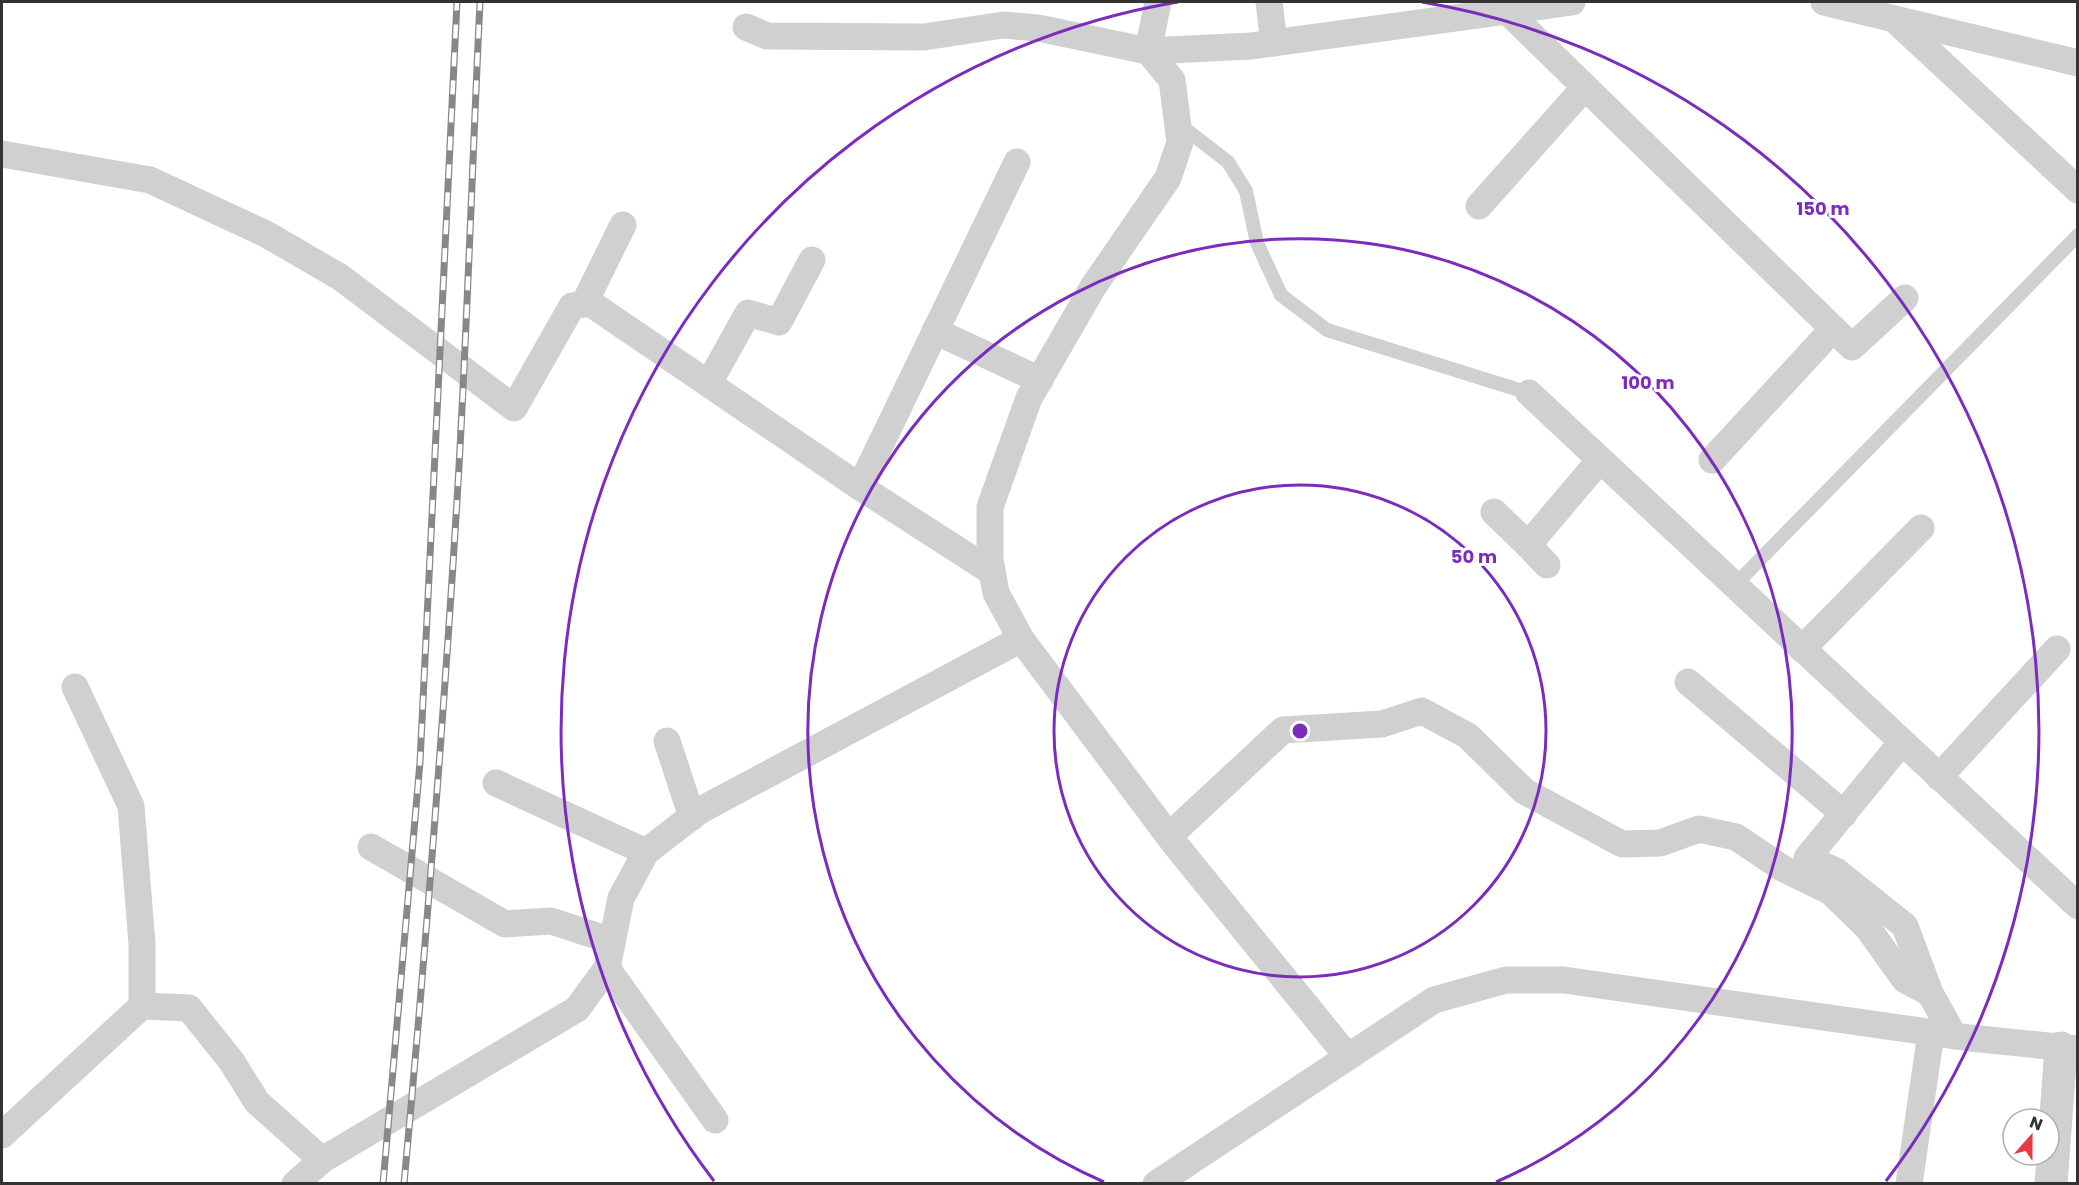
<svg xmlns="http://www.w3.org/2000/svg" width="2079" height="1185" font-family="Poppins,sans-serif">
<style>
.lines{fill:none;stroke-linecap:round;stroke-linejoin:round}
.service{stroke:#d0d0d0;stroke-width:14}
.minor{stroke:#d0d0d0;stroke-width:27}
.tertiary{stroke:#d0d0d0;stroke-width:33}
.rail-casing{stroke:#888;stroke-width:7}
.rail{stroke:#fff;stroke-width:4.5;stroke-dasharray:14;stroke-linecap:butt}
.ring{fill:none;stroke:#7b2cbf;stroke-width:3}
.centre{fill:#7b2cbf;stroke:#fff;stroke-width:3}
.ring-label{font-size:18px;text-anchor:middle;font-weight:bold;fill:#7b2cbf;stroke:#fff;stroke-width:6;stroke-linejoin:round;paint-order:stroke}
</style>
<rect width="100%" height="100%" fill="#fff"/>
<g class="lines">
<!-- service -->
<g class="service">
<polyline points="1179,124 1228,162 1246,191 1257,243 1281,295 1327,330 1529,393"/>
<polyline points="1734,586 2078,235"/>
</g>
<!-- minor -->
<g class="minor">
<polyline points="1158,2 1148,51 1172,80 1180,142 1168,178 1093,287 1029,398 990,507 990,559 996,593 1021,639 1174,843 1348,1057"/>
<polyline points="1269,2 1274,43"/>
<polyline points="1824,2 2078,63"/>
<polyline points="1507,11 1852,347 1905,298"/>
<polyline points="1894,19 2078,190"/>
<polyline points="746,27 767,36 924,37 1003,25 1038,28 1148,51 1251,46 1572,2"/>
<polyline points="2,154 150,180 266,234 340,277 514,408 572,306 590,303 860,487 992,572"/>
<polyline points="1479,206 1585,87"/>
<polyline points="584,304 623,225"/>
<polyline points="935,331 1040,380"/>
<polyline points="709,383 748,313 779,322 812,260"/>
<polyline points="1529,393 2078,906"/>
<polyline points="1712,460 1833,329"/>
<polyline points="860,487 1017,162"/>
<polyline points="1494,512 1528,545 1600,460"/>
<polyline points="1528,545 1547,565"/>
<polyline points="1802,649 1921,528"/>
<polyline points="1688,682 1844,814"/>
<polyline points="667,741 692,817"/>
<polyline points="1902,742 1807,858 1836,871 1905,926 1930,993 1954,1036"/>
<polyline points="1939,777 2057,649"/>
<polyline points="496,783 646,852"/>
<polyline points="1169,836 1283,730 1382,724 1422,711 1468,736 1524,791 1622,844 1660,843 1699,829 1736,837 1782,868 1831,892 1867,927 1905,980 1930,993"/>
<polyline points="371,847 505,924 551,921 612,941"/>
<polyline points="607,968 715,1120"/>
<polyline points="142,1006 189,1008 232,1062 257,1102 322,1160 295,1184"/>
<polyline points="2,1135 142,1006 142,944 131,806 75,687"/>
<polyline points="322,1160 577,1009 607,968 621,898 646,852 699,811 1021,639"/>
<polyline points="1156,1184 1434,1000 1506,980 1564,980 1970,1038 2078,1049"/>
<polyline points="1909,1184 1931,1033"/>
</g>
<!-- tertiary -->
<polyline class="tertiary" points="2051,1184 2061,1048"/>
<defs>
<g id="rail">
<polyline points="383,1184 420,762 457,2"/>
<path d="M 404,1184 C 425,956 443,729 457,501 C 467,335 472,168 480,2"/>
</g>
</defs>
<!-- rail casing -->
<use href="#rail" class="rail-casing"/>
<!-- rail -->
<use href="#rail" class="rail"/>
</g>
<!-- distance rings -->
<g class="ring">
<circle cx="1300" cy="731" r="246"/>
<path d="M1104 1182A492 492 0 1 1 1496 1182"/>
<path d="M714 1181A739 739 0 0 1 1178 2M1422 2A739 739 0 0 1 1886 1181"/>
</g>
<circle cx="1300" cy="731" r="9" class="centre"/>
<g class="ring-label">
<text x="1823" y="215">150 m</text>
<text x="1648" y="389">100 m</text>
<text x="1474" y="563">50 m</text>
</g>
<!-- border -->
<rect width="2079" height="1185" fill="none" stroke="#333333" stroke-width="6"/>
<!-- north arrow -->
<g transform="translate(2031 1137) rotate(21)"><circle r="28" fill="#ffffff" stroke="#adadad" stroke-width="1.5"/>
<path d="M0-4.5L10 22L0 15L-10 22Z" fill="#e63946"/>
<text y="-9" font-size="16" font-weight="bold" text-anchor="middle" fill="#333333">N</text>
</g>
</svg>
